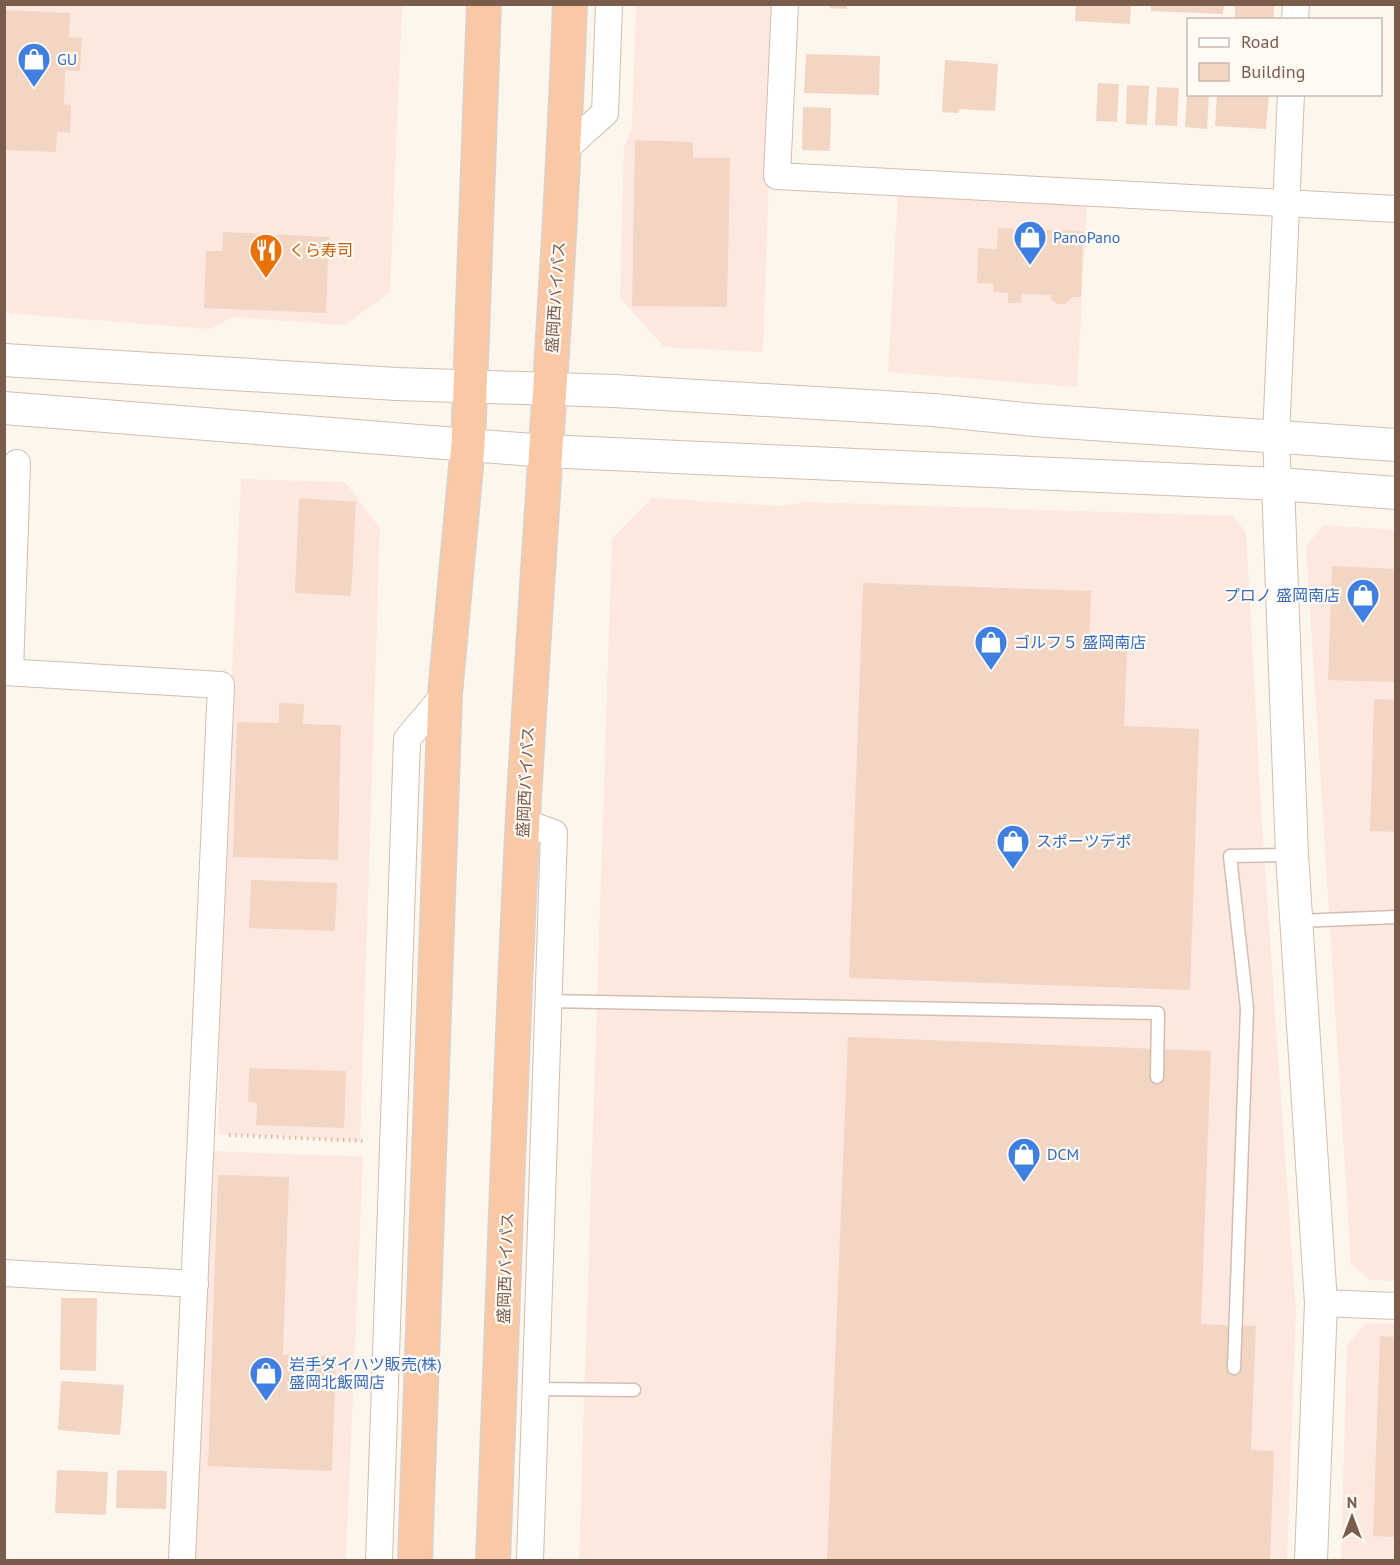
<svg xmlns="http://www.w3.org/2000/svg" width="1400" height="1565" font-family="'PT Sans','Noto Sans JP',sans-serif">
<style>
.commercial{fill:#fde8e0}
.building{fill:#f3d5c3}
.lines{fill:none;stroke-linecap:round;stroke-linejoin:round}
.service-casing{stroke:#d1beb0;stroke-width:15}
.minor-casing{stroke:#d1beb0;stroke-width:28}
.tertiary-casing{stroke:#d1beb0;stroke-width:34}
.trunk-casing{stroke:#dad1cd;stroke-width:36}
.path{stroke:#d9b8a5;stroke-width:4;stroke-dasharray:1.5 4.5;stroke-linecap:butt}
.service{stroke:#fff;stroke-width:12}
.minor{stroke:#fff;stroke-width:26}
.tertiary{stroke:#fff;stroke-width:32}
.trunk{stroke:#f9c8a4;stroke-width:33}
.labels{text-anchor:middle;stroke-width:4.5;stroke-linejoin:round;paint-order:stroke}
.shop-label{font-size:16px;fill:#366cbe;stroke:#fffaf3;text-anchor:start}
.food-label{font-size:16px;fill:#c56008;stroke:#fffaf3;text-anchor:start}
.street-label{font-size:16px;fill:#7a5c4d;stroke:#fffaf3}
</style>
<rect width="100%" height="100%" fill="#fdf6ec"/>
<!-- commercial -->
<g class="commercial">
<polygon points="4,5 402,5 390,292 345,325 232,317 210,329 5,313"/>
<polygon points="636,5 775,5 763,352 664,347 620,298 624,148 632,127"/>
<polygon points="898,193 1087,205 1077,387 888,372"/>
<polygon points="241,479 345,482 380,528 360,1141 218,1134 223,865"/>
<polygon points="652,498 781,506 806,502 1232,516 1246,532 1262,824 1296,1313 1287,1560 579,1560 612,539"/>
<polygon points="1324,525 1395,530 1395,1281 1370,1280 1351,1264 1306,546"/>
<polygon points="210,1151 363,1157 346,1560 195,1560"/>
<polygon points="1366,1323 1395,1324 1395,1560 1341,1560 1347,1346"/>
</g>
<!-- building -->
<g class="building">
<polygon points="830,4 847,4 847,9 830,8"/>
<polygon points="1076,4 1131,4 1130,24 1075,21"/>
<polygon points="1151,4 1224,4 1223,14 1151,11"/>
<polygon points="1235,5 1274,5 1274,19 1235,18"/>
<polygon points="4,10 70,13 69,37 82,38 80,71 65,70 64,104 71,105 70,133 57,132 56,152 4,150"/>
<polygon points="806,54 880,56 879,95 804,93"/>
<polygon points="945,60 998,64 995,111 960,109 958,113 942,112"/>
<polygon points="1098,83 1119,84 1117,122 1096,121"/>
<polygon points="1127,85 1149,86 1147,125 1126,124"/>
<polygon points="1157,87 1179,88 1177,126 1155,125"/>
<polygon points="1187,94 1209,94 1207,129 1185,127"/>
<polygon points="1217,94 1269,94 1266,129 1215,126"/>
<polygon points="803,107 831,108 830,151 802,150"/>
<polygon points="635,140 693,142 693,158 730,158 727,307 632,306"/>
<polygon points="998,228 1083,231 1081,297 1072,297 1065,304 1057,304 1051,299 1051,295 1022,294 1021,303 1008,303 1008,293 993,292 993,284 977,283 978,248 997,249"/>
<polygon points="223,232 329,237 326,313 204,308 206,251 222,251"/>
<polygon points="299,498 356,502 351,596 295,593"/>
<polygon points="1332,566 1396,569 1396,682 1328,680"/>
<polygon points="863,583 1091,591 1089,648 1127,650 1124,726 1199,729 1190,990 849,978"/>
<polygon points="1374,699 1396,700 1396,832 1370,831"/>
<polygon points="279,703 304,704 303,724 341,725 338,860 233,857 237,722 279,723"/>
<polygon points="251,880 337,883 335,931 249,928"/>
<polygon points="848,1037 1211,1051 1201,1324 1256,1326 1251,1450 1274,1451 1270,1560 827,1560"/>
<polygon points="249,1068 346,1071 344,1128 256,1125 257,1103 248,1102"/>
<polygon points="218,1175 289,1177 283,1355 336,1356 332,1471 208,1466"/>
<polygon points="61,1298 97,1298 96,1371 60,1370"/>
<polygon points="1380,1336 1396,1337 1396,1537 1373,1536"/>
<polygon points="61,1381 124,1385 120,1435 58,1430"/>
<polygon points="57,1470 108,1472 106,1515 55,1513"/>
<polygon points="117,1470 167,1471 166,1509 116,1508"/>
</g>
<g class="lines">
<defs>
<g id="service">
<polyline points="1298,921 1396,917"/>
<polyline points="549,1001 1158,1013 1157,1077"/>
<polyline points="1234,1368 1247,1008 1230,856 1291,855"/>
<polyline points="536,1389 634,1390"/>
</g>
<g id="minor">
<polyline points="785,4 777,176 1396,209"/>
<polyline points="1295,20 1296,4"/>
<polyline points="565,149 605,113 609,4"/>
<polyline points="1278,484 1276,437 1291,94"/>
<polyline points="4,672 221,685 182,1560"/>
<polyline points="10,672 17,463"/>
<polyline points="523,822 554,833 530,1560"/>
<polyline points="4,1273 195,1284"/>
<polyline points="1321,1303 1396,1306"/>
<polyline points="379,1560 407,739 445,694"/>
</g>
<g id="tertiary">
<polyline points="4,360 397,384 614,391 933,410 1034,420 1396,445"/>
<polyline points="4,408 545,451 1278,484 1396,493"/>
<polyline points="1278,484 1292,855 1321,1303 1311,1560"/>
</g>
<g id="trunk">
<polyline points="415,1560 445,694 468,445 484,4"/>
<path d="M 493,1560 C 503,1313 510,1065 523,817 C 538,546 560,276 570,4"/>
</g>
</defs>
<!-- service casing -->
<use href="#service" class="service-casing"/>
<!-- minor casing -->
<use href="#minor" class="minor-casing"/>
<!-- tertiary casing -->
<use href="#tertiary" class="tertiary-casing"/>
<!-- trunk casing -->
<use href="#trunk" class="trunk-casing"/>
<!-- path -->
<polyline class="path" points="229,1135 365,1141"/>
<!-- service -->
<use href="#service" class="service"/>
<!-- minor -->
<use href="#minor" class="minor"/>
<!-- tertiary -->
<use href="#tertiary" class="tertiary"/>
<!-- trunk -->
<use href="#trunk" class="trunk"/>
</g>
<!-- icons -->
<defs>
<symbol id="shop-pin" viewBox="-11 -11 22 30"><path d="M0 17L-7.5 6A9.5 9.5 0 1 1 7.5 6Z" fill="#3f7fe0" stroke="#fffaf3"/><path d="M-5-2.5h2.3a2.7 3.5 0 0 1 5.4 0H5L5.5 6h-11ZM-1.5-2.5h3a1.5 2.3 0 0 0-3 0Z" fill="#fff"/></symbol>
<symbol id="restaurant-pin" viewBox="-11 -11 22 30"><path d="M0 17L-7.5 6A9.5 9.5 0 1 1 7.5 6Z" fill="#e8710a" stroke="#fffaf3"/><path d="M-5-6h1v4h1v-4h1v4h1v-4h1v5L-1.5 .5V6h-2V.5L-5-1ZM5-6V6H3V1.5H1.5Q1.5-4 5-6Z" fill="#fff"/></symbol>
</defs>
<g fill-rule="evenodd">
<use href="#shop-pin" x="15" y="40" width="38" height="52"/>
<use href="#shop-pin" x="1011" y="218" width="38" height="52"/>
<use href="#restaurant-pin" x="247" y="231" width="38" height="52"/>
<use href="#shop-pin" x="1344" y="576" width="38" height="52"/>
<use href="#shop-pin" x="972" y="623" width="38" height="52"/>
<use href="#shop-pin" x="994" y="822" width="38" height="52"/>
<use href="#shop-pin" x="1005" y="1135" width="38" height="52"/>
<use href="#shop-pin" x="247" y="1354" width="38" height="52"/>
</g>
<g class="labels">
<!-- shop labels -->
<g class="shop-label">
<text x="57" y="65">GU</text>
<text x="1053" y="243">PanoPano</text>
<text x="1340" y="601" text-anchor="end">プロノ 盛岡南店</text>
<text x="1014" y="648">ゴルフ５ 盛岡南店</text>
<text x="1036" y="847">スポーツデポ</text>
<text x="1047" y="1160">DCM</text>
<text x="289" y="1370">岩手ダイハツ販売(株)<tspan x="289" dy="18">盛岡北飯岡店</tspan></text>
</g>
<!-- food labels -->
<g class="food-label">
<text x="289" y="256">くら寿司</text>
</g>
<!-- street labels -->
<g class="street-label">
<text transform="translate(555 297) rotate(-86)" y="6">盛岡西バイパス</text>
<text transform="translate(525 782) rotate(-87)" y="6">盛岡西バイパス</text>
<text transform="translate(505 1268) rotate(-88)" y="6">盛岡西バイパス</text>
</g>
</g>
<!-- border -->
<rect width="1400" height="1565" fill="none" stroke="#7a5c4d" stroke-width="12"/>
<!-- legend -->
<rect x="1187" y="18" width="195" height="78" fill="#fffaf3" stroke="#cabbb1" stroke-width="1.5"/>
<rect x="1199" y="38" width="30" height="9" fill="#ffffff" stroke="#cabbb1" stroke-width="1.5"/>
<text x="1241" y="48" font-size="18" fill="#7a5c4d">Road</text>
<rect x="1199" y="63" width="30" height="18" fill="#f3d5c3" stroke="#cabbb1" stroke-width="1.5"/>
<text x="1241" y="78" font-size="18" fill="#7a5c4d">Building</text>
<!-- north arrow -->
<g transform="translate(1352 1517)" stroke="#fffaf3" stroke-width="4.5" paint-order="stroke">
<path d="M0-4.5L10 22L0 15L-10 22Z" fill="#7a5c4d"/>
<text y="-9" font-size="16" font-weight="bold" text-anchor="middle" fill="#7a5c4d">N</text>
</g>
</svg>
